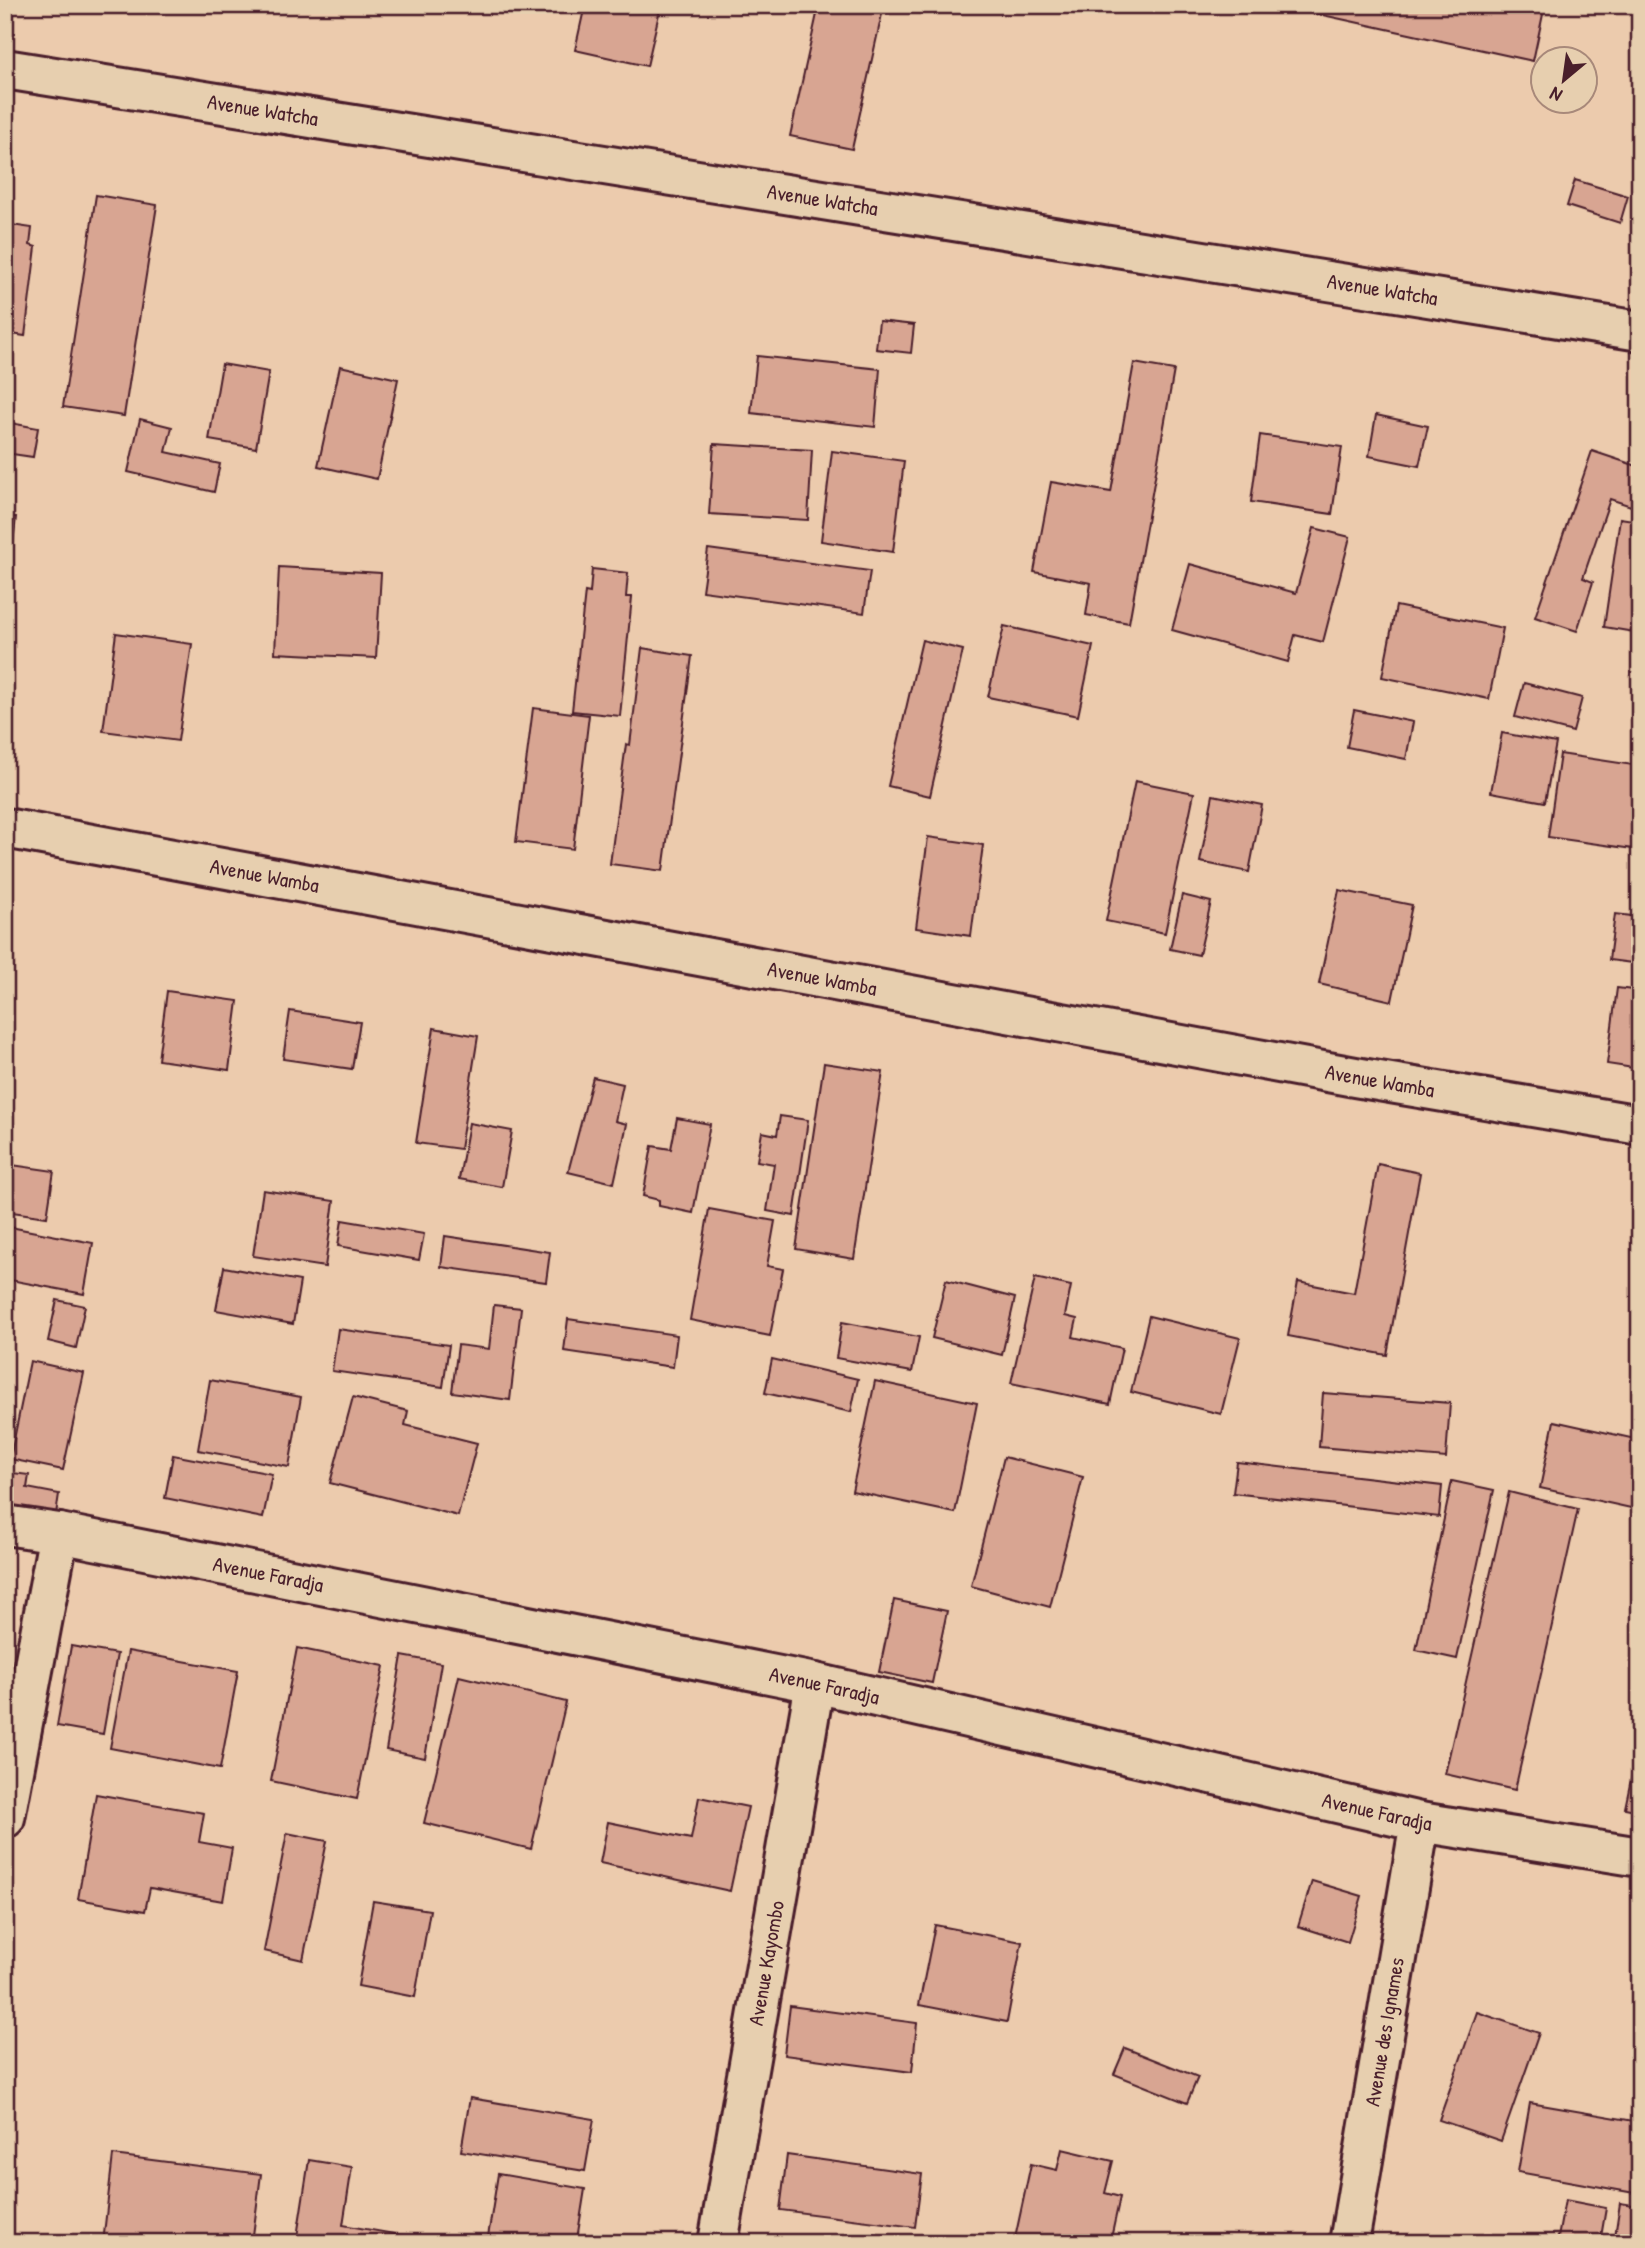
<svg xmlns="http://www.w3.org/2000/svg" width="1645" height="2248" font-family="'Patrick Hand',sans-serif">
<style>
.building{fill:#d8a592;stroke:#4a1f2b;stroke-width:2}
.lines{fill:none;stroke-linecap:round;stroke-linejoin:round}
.minor-casing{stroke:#4a1f2b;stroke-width:44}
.minor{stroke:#e7cfaf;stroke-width:38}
.labels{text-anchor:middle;stroke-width:5;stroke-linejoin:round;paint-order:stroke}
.street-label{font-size:21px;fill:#4a1f2b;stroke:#e7cfaf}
</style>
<rect width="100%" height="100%" fill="#eccbad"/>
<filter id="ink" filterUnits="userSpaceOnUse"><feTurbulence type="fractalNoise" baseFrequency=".0143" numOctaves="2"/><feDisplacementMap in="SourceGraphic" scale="14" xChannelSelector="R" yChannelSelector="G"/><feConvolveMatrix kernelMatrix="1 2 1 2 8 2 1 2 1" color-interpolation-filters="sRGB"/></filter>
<g filter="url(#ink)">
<!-- building -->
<g class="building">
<polygon points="585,5 661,5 647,66 575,50"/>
<polygon points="819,5 884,5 852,149 790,136"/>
<polygon points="1277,5 1545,5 1533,61"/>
<polygon points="1575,180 1628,196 1620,223 1567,206"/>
<polygon points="96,195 157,205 124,416 63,407"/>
<polygon points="5,224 32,228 30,245 36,247 25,336 5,333"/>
<polygon points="879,321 914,325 911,353 876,349"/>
<polygon points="757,356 880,369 875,427 751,413"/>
<polygon points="1134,363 1174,370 1129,623 1086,615 1091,583 1034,572 1051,482 1111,492"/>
<polygon points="222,364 269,372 256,448 209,440"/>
<polygon points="340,366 398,379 377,479 318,466"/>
<polygon points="1376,415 1428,426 1419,466 1369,456"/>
<polygon points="140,419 172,427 166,452 220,464 214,492 128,472"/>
<polygon points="5,422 38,428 33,457 5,453"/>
<polygon points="1260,435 1342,447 1332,514 1251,502"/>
<polygon points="714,444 812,450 808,520 709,514"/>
<polygon points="832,451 904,461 893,552 821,541"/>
<polygon points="1592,451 1640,467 1640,481 1631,506 1610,499 1583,578 1593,582 1577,631 1535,617"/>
<polygon points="5,517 16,517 10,571 5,571"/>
<polygon points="1620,518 1640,521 1640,633 1604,627"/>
<polygon points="1314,528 1350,537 1323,642 1295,635 1288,662 1172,630 1190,564 1296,593"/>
<polygon points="708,549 870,571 864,613 702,591"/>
<polygon points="279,567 381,573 376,658 275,653"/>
<polygon points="592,569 628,573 626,597 632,597 620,716 572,711 585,592 590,593"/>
<polygon points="1396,606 1503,628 1489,699 1382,677"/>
<polygon points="1004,626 1093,646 1078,716 988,697"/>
<polygon points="116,633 192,644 178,741 103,731"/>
<polygon points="922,640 963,650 930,796 888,786"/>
<polygon points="642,648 692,656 663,871 610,864 626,744 630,745"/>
<polygon points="1524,683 1582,698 1573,732 1515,717"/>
<polygon points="533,708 589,715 573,849 516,842"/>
<polygon points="1354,710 1413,722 1406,759 1347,747"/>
<polygon points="1502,733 1556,743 1545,802 1491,792"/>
<polygon points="1560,754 1640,766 1640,850 1548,837"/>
<polygon points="1135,781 1194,793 1165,933 1106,921"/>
<polygon points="1213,795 1262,805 1249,872 1200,862"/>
<polygon points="928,837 983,845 971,936 916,928"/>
<polygon points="1339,890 1412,905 1392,1001 1319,984"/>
<polygon points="1182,895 1211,902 1199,955 1170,949"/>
<polygon points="1615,914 1640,917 1640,964 1609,960"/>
<polygon points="1617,988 1640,991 1640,1069 1607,1064"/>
<polygon points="167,991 238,1001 229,1070 158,1060"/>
<polygon points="290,1011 360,1022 352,1069 283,1059"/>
<polygon points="434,1028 478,1036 460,1149 416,1143"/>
<polygon points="824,1063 883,1072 854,1259 796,1249"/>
<polygon points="593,1077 623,1084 615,1121 627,1124 614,1183 568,1172"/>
<polygon points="780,1116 808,1120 794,1216 767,1211 774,1164 757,1161 762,1132 777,1135"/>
<polygon points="677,1118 710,1124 693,1213 659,1206 659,1200 643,1196 652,1146 671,1149"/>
<polygon points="469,1123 512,1131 502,1187 459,1179"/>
<polygon points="5,1164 54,1171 47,1217 5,1211"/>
<polygon points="1378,1164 1420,1173 1387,1355 1288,1336 1298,1282 1354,1293"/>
<polygon points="263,1190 334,1201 325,1267 253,1256"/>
<polygon points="709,1209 775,1221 767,1266 783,1269 770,1336 690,1320"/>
<polygon points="342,1220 424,1234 419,1260 338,1246"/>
<polygon points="5,1226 93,1243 84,1294 5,1279"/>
<polygon points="445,1236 550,1252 546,1282 441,1267"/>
<polygon points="224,1267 300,1281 293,1324 216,1310"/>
<polygon points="1035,1278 1071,1286 1065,1316 1077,1319 1073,1337 1122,1348 1110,1404 1011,1383"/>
<polygon points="946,1280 1015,1298 1002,1355 932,1338"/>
<polygon points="57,1300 85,1306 76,1348 48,1341"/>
<polygon points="494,1305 521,1308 510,1400 452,1392 458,1345 489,1349"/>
<polygon points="1149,1316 1240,1338 1221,1414 1131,1392"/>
<polygon points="568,1319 677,1335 673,1367 564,1351"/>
<polygon points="842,1322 919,1337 912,1372 836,1358"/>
<polygon points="338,1329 449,1345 443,1387 332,1371"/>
<polygon points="772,1359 858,1379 851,1412 765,1393"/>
<polygon points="30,1361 84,1373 63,1470 10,1459"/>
<polygon points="210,1380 301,1397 289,1467 198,1450"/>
<polygon points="875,1381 977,1403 955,1513 852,1491"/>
<polygon points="1323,1393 1450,1403 1446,1458 1319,1447"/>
<polygon points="353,1397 408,1411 405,1425 477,1443 458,1516 330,1483"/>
<polygon points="1554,1421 1640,1440 1640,1510 1540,1488"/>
<polygon points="173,1455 272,1474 263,1518 165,1498"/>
<polygon points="1004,1457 1083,1477 1050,1607 971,1586"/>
<polygon points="1237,1462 1442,1486 1439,1517 1233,1493"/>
<polygon points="5,1472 29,1475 27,1488 59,1494 55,1521 5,1513"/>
<polygon points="1452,1481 1494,1490 1457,1659 1416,1650"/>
<polygon points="1509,1492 1578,1509 1515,1790 1445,1774"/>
<polygon points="894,1600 947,1611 932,1683 879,1672"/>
<polygon points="71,1646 117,1654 103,1734 57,1726"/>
<polygon points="297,1648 384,1666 357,1799 271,1781"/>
<polygon points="128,1651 238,1671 220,1769 110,1748"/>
<polygon points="402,1656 441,1663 425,1758 386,1750"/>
<polygon points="459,1676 566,1702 531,1849 424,1823"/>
<polygon points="1640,1736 1640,1811 1625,1808"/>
<polygon points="96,1794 204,1813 199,1842 232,1848 223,1901 150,1888 145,1911 78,1899"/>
<polygon points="699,1797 748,1807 730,1891 600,1863 608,1822 691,1839"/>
<polygon points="287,1833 327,1841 303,1960 264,1951"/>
<polygon points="1312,1881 1362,1896 1348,1942 1298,1926"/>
<polygon points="373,1901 430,1910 415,1997 358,1986"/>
<polygon points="935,1925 1022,1942 1007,2022 919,2005"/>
<polygon points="790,2006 917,2023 912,2072 784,2055"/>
<polygon points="1477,2012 1539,2033 1501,2141 1439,2120"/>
<polygon points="1125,2048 1198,2077 1187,2103 1114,2074"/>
<polygon points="470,2098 594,2119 585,2171 461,2151"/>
<polygon points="1530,2103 1640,2122 1640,2194 1518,2172"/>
<polygon points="1062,2149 1113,2161 1105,2193 1120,2197 1110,2243 1014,2243 1031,2164 1057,2170"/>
<polygon points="113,2155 261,2174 252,2243 103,2243"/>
<polygon points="787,2155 922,2174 915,2227 780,2210"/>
<polygon points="309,2160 352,2167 343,2225 417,2238 417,2243 296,2243"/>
<polygon points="498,2174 585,2189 577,2239 546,2234 544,2243 487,2243"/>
<polygon points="1565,2200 1606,2208 1600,2243 1557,2243"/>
<polygon points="1620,2203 1640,2206 1640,2243 1614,2243"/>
<polygon points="813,2236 850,2243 812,2243"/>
</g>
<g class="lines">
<defs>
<g id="minor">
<path id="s1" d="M 5,69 L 1640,331"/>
<path id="s2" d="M 5,828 L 1355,1077 L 1640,1125"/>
<path id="s3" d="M 5,1525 L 59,1533 L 815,1683 L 1420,1822 L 1640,1857"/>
<polyline points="5,1818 59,1533"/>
<path id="s4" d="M 718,2243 L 815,1683"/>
<path id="s5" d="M 1349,2243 L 1420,1822"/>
</g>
</defs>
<!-- minor casing -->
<use href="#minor" class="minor-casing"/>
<!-- minor -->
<use href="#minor" class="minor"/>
</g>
</g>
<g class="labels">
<!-- street labels -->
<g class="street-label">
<text dy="7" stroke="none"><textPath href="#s1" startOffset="261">Avenue Watcha</textPath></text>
<text dy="7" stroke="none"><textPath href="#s1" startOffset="828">Avenue Watcha</textPath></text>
<text dy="7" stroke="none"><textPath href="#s1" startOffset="1395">Avenue Watcha</textPath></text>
<text dy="7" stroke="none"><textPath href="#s2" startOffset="264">Avenue Wamba</textPath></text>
<text dy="7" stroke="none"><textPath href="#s2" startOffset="831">Avenue Wamba</textPath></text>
<text dy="7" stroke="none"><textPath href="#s2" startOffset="1398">Avenue Wamba</textPath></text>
<text dy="7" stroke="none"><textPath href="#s3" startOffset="268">Avenue Faradja</textPath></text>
<text dy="7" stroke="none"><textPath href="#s3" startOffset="835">Avenue Faradja</textPath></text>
<text dy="7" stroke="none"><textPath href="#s3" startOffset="1402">Avenue Faradja</textPath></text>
<text dy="7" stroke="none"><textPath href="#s4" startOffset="284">Avenue Kayombo</textPath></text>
<text dy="7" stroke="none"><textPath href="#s5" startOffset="214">Avenue des Ignames</textPath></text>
</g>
</g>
<!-- margin -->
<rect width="1645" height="2248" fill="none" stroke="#e7cfaf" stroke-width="28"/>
<rect x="14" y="14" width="1617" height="2220" fill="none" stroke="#4a1f2b" stroke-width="2.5" filter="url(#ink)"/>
<!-- north arrow -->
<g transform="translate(1564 80) rotate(209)"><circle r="33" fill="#e7cfaf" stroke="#a8897a" stroke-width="2"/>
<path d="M0-5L12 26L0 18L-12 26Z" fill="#4a1f2b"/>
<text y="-10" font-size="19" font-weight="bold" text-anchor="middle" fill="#4a1f2b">N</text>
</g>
</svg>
